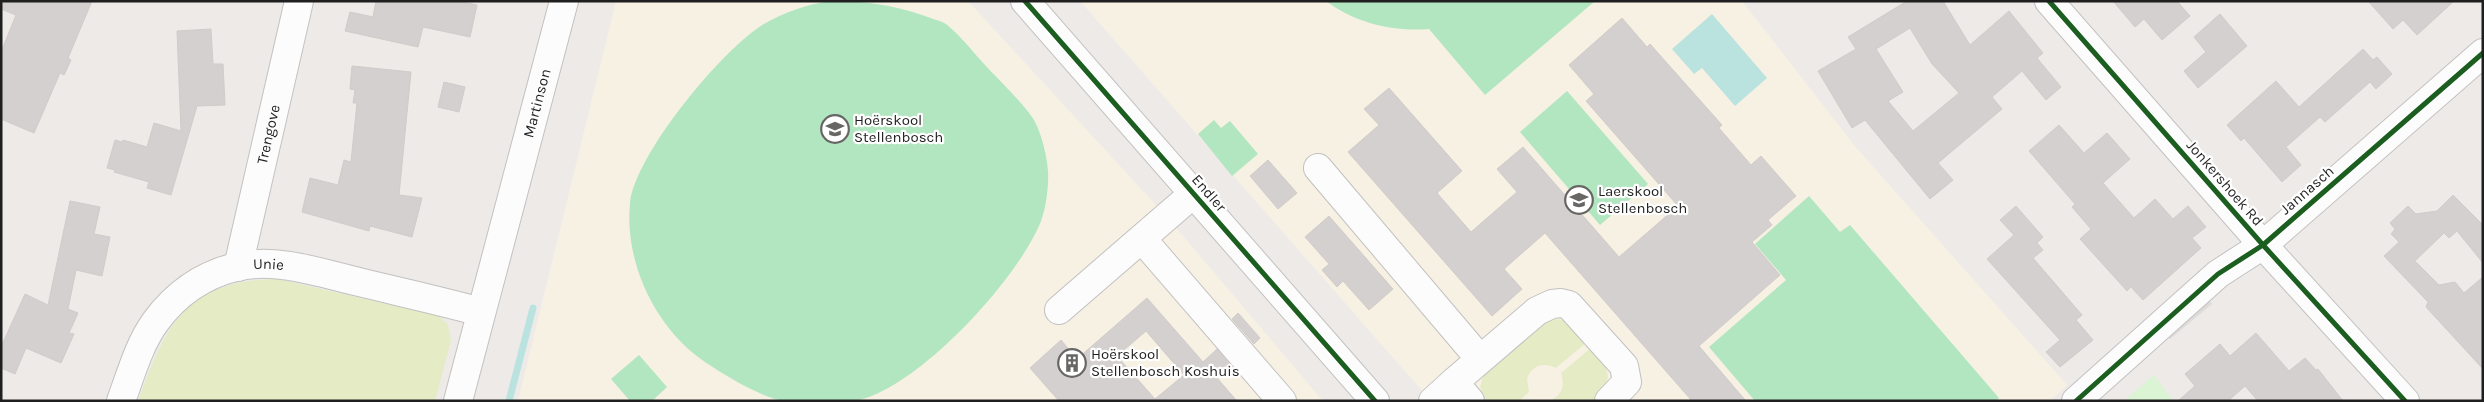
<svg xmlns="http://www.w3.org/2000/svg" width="2484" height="402" font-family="Karla,sans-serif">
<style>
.education{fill:#f7f1e4}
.grass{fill:#e5ecc5}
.park{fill:#dbf4d3}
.pitch{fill:#b1e6c0}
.parking{fill:#dddcdb}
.water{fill:#bae3e0}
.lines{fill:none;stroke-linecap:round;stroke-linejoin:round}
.stream{stroke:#bae3e0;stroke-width:7}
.building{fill:#d4d0cf;stroke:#d1cbc9;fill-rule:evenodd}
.minor-casing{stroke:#c3c1c0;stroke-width:30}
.minor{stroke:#fcfcfc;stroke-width:28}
.cycleway-casing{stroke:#fff;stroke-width:8}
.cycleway{stroke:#1b5e20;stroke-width:5}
.labels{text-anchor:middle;stroke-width:4.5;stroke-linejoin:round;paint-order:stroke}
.street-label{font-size:15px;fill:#1f1f1f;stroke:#fff}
.poi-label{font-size:15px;fill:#1f1f1f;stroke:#fff;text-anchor:start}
</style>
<rect width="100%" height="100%" fill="#edeae8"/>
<!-- education -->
<g class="education">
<polygon points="616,1 968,1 1167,217 1323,401 518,401"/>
<polygon points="1080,1 1742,1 1854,145 2067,385 2050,401 1431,401"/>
</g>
<!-- grass -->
<g class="grass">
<path d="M 278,279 L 439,316 L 448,325 L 451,341 L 435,401 L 138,401 C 167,322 186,281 278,279 Z"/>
<path d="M 1556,319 L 1564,320 L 1587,342 L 1556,368 C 1543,362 1533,365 1527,378 L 1529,392 L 1519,401 L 1486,401 L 1480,387 L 1484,373 L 1548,320 Z"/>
<path d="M 1592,347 C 1609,369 1613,375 1600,401 L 1549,401 C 1562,396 1565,386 1561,373 Z"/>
</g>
<!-- park -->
<polygon class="park" points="2154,375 2173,401 2124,401"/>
<!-- pitch -->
<g class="pitch">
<path d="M 829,1 C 863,1 890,4 922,15 C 929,18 939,20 946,24 C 960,35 973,52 985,65 C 997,78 1028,108 1035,122 C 1042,135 1047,157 1048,171 C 1049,185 1046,208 1041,221 C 1019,278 916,391 854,401 C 844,402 833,401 822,401 C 810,401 796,402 784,401 C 760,397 726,376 705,362 C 656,329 624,263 630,203 C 635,155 722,49 764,24 C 784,12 807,5 829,1 Z"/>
<path d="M 1326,1 L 1595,1 L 1485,95 L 1429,29 C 1393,32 1355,23 1326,1 Z"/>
<polygon points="1567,91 1648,184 1600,225 1520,132"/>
<polygon points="1214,120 1221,128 1230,121 1258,154 1232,176 1198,134"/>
<polygon points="1809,196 1840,232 1850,225 1999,398 1996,401 1755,401 1709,347 1786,280 1755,244"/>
<polygon points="639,355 667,387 652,401 630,401 611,379"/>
</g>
<!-- parking -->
<polygon class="parking" points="2207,297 2212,304 2170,339 2165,333"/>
<!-- water -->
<polygon class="water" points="1712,14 1767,78 1735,106 1702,68 1694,74 1672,49"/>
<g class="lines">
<!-- stream -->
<polyline class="stream" points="509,401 533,308"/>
</g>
<!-- building -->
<g class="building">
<polygon points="1,1 92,1 68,58 71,60 64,75 60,73 34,133 1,119 1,52 16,15 1,9"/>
<polygon points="376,1 458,1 477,5 470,37 423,27 418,47 345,31 350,12 373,17"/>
<path d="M 1907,1 L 1943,1 L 1970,45 L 2009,11 L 2043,53 L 2037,58 L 2061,87 L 2046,100 L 2022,71 L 1992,97 L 2002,109 L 1938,163 L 1953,180 L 1930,199 L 1865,120 L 1852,128 L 1818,71 L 1856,49 L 1848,37 ZM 1910,28 L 1932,64 L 1959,93 L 1913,131 L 1888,101 L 1903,92 L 1876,49 Z"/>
<polygon points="2113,1 2177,1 2190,16 2162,40 2144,19 2135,27"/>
<polygon points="2368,1 2454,1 2417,35 2403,20 2393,29"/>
<polygon points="2220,14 2247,46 2198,88 2184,71 2206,52 2194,37"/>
<polygon points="1622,18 1647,47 1650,44 1722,125 1719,128 1751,165 1761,156 1796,196 1768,220 1772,225 1752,242 1780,275 1699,346 1746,401 1692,401 1545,233 1504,269 1522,289 1492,316 1348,152 1379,125 1364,109 1389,88 1462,171 1437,193 1471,232 1517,192 1497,169 1523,147 1619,257 1678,206 1586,101 1594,94 1569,65"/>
<polygon points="211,29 213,64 223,64 225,105 197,106 171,195 147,188 149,182 114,172 115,170 107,168 115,140 122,142 123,140 147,147 154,123 181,131 177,31"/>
<polygon points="2363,49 2373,60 2377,57 2392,74 2376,89 2370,82 2325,122 2320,117 2286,147 2301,165 2282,182 2244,138 2241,141 2227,125 2276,81 2299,107"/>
<polygon points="352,66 411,72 399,195 422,198 412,237 370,226 369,231 302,212 310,178 338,185 344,160 351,162 357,103 353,103 355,90 350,89"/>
<polygon points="444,82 465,87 459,112 438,107"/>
<polygon points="2059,125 2084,153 2107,133 2130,159 2103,183 2134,218 2155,199 2173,219 2188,206 2206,227 2192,238 2201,248 2143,300 2131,287 2127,291 2080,239 2091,229 2072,207 2075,204 2029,151"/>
<polygon points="1268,160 1297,193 1278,209 1250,176"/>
<polygon points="2453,195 2483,225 2483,263 2457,231 2449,238 2444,233 2415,261 2439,285 2455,282 2464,293 2483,277 2483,369 2426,307 2428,302 2384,256 2399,242 2391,234 2395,229 2390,223 2408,206 2416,214 2437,211"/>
<polygon points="70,201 100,207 94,234 110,237 102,276 76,270 68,309 78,313 69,333 74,334 61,363 26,348 15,374 1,368 1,347 25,294 48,305"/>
<polygon points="2016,206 2043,237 2037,243 2043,250 2033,258 2082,315 2076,320 2093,340 2060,367 2046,352 2060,340 1987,259 2014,235 2000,220"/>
<polygon points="1329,216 1393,289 1369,310 1343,281 1337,287 1322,270 1329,264 1305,237"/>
<path d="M 1147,298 L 1203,362 L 1217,349 L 1230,365 L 1217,378 L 1237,401 L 1059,401 L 1030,368 L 1061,340 L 1077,359 ZM 1146,331 L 1184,375 L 1155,399 L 1117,356 Z"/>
<polygon points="1238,313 1260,338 1254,344 1232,319"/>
<polygon points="2256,333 2289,371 2305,358 2316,370 2318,369 2343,401 2258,401 2245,386 2228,401 2178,401 2195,386 2185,374 2220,344 2230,356"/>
</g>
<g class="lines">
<defs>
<g id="minor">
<polyline points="1025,1 1375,401"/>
<polyline points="2049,1 2263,245 2405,401"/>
<polyline points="1318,168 1480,359"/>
<polyline points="1142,239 1282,401"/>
<path id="s1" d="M 238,267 L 299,1"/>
<polyline points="1059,310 1193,194"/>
<path id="s2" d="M 121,401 C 131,374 139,344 156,321 C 176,294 203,275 236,267 C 275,257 321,273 359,282 C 400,292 441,301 481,312"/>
<path id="s3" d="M 458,401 L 564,1"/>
<polyline points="1433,401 1454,382"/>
<polyline points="1470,401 1454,382 1537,311 1552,304 1561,303 1569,305 1624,366 1627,382 1609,401"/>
<polyline points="2076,401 2218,274 2263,245 2483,53"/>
</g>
</defs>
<!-- minor casing -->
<use href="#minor" class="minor-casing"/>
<!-- minor -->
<use href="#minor" class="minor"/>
<defs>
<g id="cycleway">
<polyline points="1025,1 1375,401"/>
<polyline points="2049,1 2263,245 2405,401"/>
<polyline points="2076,401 2218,274 2263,245 2483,53"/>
</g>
</defs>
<!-- cycleway casing -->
<use href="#cycleway" class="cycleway-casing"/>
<!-- cycleway -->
<use href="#cycleway" class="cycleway"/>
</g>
<!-- icons -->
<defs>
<symbol id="school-ring" viewBox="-11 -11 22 22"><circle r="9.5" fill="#fff" stroke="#676665" stroke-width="1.5"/><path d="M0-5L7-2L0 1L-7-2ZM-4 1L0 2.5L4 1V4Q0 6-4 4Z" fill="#676665"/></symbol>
<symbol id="building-ring" viewBox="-11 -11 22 22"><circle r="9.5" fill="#fff" stroke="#676665" stroke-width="1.5"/><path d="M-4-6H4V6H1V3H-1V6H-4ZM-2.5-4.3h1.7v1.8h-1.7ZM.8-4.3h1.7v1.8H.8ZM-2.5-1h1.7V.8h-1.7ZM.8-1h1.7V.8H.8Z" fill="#676665"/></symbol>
</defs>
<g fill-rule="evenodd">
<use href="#school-ring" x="819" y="113" width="32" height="32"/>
<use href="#school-ring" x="1563" y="184" width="32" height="32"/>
<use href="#building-ring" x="1056" y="347" width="32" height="32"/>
</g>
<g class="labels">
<!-- street labels -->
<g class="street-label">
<text dy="5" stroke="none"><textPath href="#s3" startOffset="308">Martinson</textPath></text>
<text dy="5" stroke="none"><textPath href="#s1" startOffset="136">Trengove</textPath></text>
<text transform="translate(2225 183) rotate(49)" y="5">Jonkershoek Rd</text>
<text transform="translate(2307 190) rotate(-41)" y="5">Jannasch</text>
<text transform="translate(1209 193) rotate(49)" y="5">Endler</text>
<text dy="5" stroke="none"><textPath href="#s2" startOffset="219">Unie</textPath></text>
</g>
<!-- poi labels -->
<g class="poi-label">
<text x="854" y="125">Hoërskool<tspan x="854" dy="17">Stellenbosch</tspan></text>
<text x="1598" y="196">Laerskool<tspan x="1598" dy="17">Stellenbosch</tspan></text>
<text x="1091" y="359">Hoërskool<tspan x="1091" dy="17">Stellenbosch Koshuis</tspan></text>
</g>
</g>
<!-- border -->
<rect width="2484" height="402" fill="none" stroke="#1f1f1f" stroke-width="5"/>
</svg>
